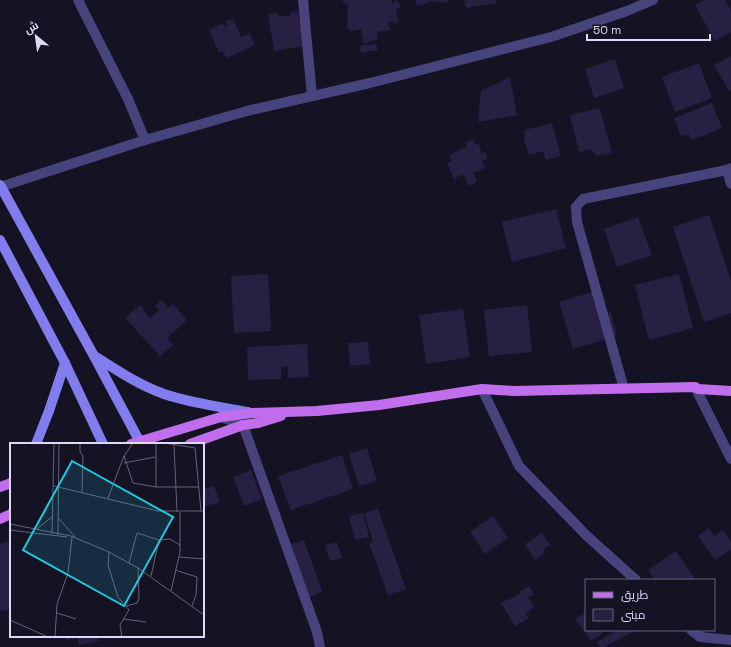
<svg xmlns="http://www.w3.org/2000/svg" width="731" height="647" font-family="'Space Grotesk',Cairo,sans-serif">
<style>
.building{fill:#282042}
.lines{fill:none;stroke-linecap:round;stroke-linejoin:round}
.street{stroke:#47437c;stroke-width:10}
.secondary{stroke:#827dee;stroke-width:10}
.primary{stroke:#c06eec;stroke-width:10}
.inset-road{fill:none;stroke:#656279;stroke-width:1}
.view{fill:#1ec8e1;fill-opacity:0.15;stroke:#1ec8e1;stroke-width:2}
.inset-edge{fill:none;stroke:#ded9fa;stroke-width:2}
</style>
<rect width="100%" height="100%" fill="#151223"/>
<!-- building -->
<g class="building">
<polygon points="342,0 392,0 392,3 397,0 401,7 396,9 399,22 395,24 394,21 388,23 390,30 377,32 378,39 364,44 361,29 351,31 347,28 348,4 344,3"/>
<polygon points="415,0 448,0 448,3 432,1 417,6"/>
<polygon points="464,0 497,0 496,3 466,8"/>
<polygon points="704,0 725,0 731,11 731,32 715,41 695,5"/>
<polygon points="298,11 304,46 274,51 268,14 278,13 279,17 291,15 290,12"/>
<polygon points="233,18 241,37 250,33 255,45 226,58 223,51 219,53 209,30 223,23 224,27 228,25 226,21"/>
<polygon points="376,44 378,50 361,53 360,46"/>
<polygon points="731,56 731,90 729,91 714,65"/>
<polygon points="615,59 624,88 594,98 585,69"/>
<polygon points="699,63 712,98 675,112 662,77"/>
<polygon points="510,77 517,115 478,122 481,91"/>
<polygon points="712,103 722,128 691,140 689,134 681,136 674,118"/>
<polygon points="600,108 612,153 597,156 591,149 579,152 570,115"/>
<polygon points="552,123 561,156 546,160 543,151 529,155 524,139 525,130"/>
<polygon points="473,140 475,145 478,143 482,153 485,152 488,158 482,161 485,168 473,173 477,182 469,186 463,174 454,179 447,163 452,161 449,155 467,147 466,143"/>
<polygon points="556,209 566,248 512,262 502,222"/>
<polygon points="709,215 731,281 731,313 704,322 673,227"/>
<polygon points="638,217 652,255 617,267 604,229"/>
<polygon points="268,274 271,331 234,333 231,276"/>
<polygon points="679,274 693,328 649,340 635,285"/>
<polygon points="592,292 600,316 611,313 617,336 573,349 559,302"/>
<polygon points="161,300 169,308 173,304 187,320 167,338 173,345 160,356 125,318 140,305 150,318 159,310 155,306"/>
<polygon points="527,305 532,352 489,356 484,310"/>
<polygon points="463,309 470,357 426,364 419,315"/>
<polygon points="368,342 370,364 350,366 348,343"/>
<polygon points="307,344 309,377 288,378 288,366 281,367 281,379 248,380 247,347"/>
<polygon points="367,448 377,481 359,486 349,454"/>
<polygon points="342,455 353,489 291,510 278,476"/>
<polygon points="251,470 262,499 244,506 233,477"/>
<polygon points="214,486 220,502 203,507 203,489"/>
<polygon points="378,509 406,589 388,595 369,543 373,542 364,513"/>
<polygon points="363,513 369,537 355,540 349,516"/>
<polygon points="493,516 508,538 485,554 470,532"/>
<polygon points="709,528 714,536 723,530 731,542 731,549 715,560 698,536"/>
<polygon points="542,533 550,545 543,549 545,553 535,560 525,544"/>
<polygon points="304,540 322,592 309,597 291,544"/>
<polygon points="11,541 11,609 0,611 0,544"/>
<polygon points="337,542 342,558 330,561 325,545"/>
<polygon points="676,551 695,579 693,580 655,580 648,570"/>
<polygon points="529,586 534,594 528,597 534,607 526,613 529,618 515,626 501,603 521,593 520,591"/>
<polygon points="586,612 586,630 607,630 591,641 575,619"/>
<polygon points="617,630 636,630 605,647 600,647 597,642"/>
<polygon points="65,636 98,636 99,641 79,645 77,638 66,640"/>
</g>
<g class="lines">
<!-- street -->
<g class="street">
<polyline points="78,0 128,99 145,140"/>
<polyline points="303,0 312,96"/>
<polyline points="727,170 731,184"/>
<polyline points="0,187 145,140 247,111 370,83 551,37 627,11 653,0"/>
<polyline points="695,387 731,459"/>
<polyline points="482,389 519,466 587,536 636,580"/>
<polyline points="624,389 577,222 576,207 583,199 727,170 731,168"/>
<polyline points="221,417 243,425 317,632 320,647"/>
<polyline points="691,630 700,637 731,640"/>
</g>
<!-- secondary -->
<g class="secondary">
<polyline points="0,185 94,356 141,444"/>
<polyline points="0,240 65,363 103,444"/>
<path d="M 96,357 C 118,371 139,385 164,394 C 191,403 220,407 248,412"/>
<polyline points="36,444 49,411 65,363"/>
</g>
<!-- primary -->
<g class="primary">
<polyline points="131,444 221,417 252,413 317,411 379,405 482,389 514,391 695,387 698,389 731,391"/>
<polyline points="190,444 243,425 258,423 281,416"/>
<polyline points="0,487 11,483"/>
<polyline points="0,519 11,514"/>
</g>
</g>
<!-- overview -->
<g transform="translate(10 443)">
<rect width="194" height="194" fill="#151223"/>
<path class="inset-road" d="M 70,0 L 70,9 L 73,13 L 72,49M 155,0 L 185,5 L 191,68M 164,2 L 167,69M 114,13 L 123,40 L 146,44 L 189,44M 114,20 L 145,14M 44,43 L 148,68 L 194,68M 146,44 L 146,0M 98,55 L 114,13 L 123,0M 49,76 L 65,94M 0,81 L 61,93 L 99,109 L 128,125 L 194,172M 27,86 L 43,73M 0,87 L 57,94M 42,91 L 44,0M 48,92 L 49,0M 99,109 L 98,122 L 108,154 L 119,167 L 110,182 L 112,194M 169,114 L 194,116M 119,120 L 127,90 L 149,97 L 160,96 L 170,102M 165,127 L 187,134 L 186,152 L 182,163M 141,133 L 149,97M 161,148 L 170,109 L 170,69M 116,163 L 127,160 L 129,156 L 128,125M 47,170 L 66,176M 113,176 L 136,179M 0,177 L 38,194M 45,194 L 47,161 L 58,130 L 62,94"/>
<path class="view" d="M 62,18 L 163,74 L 114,163 L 13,107 Z"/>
<rect width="194" height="194" class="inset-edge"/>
</g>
<!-- legend -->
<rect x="585" y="579" width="130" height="52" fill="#151223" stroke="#656279"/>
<rect x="593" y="592" width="20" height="6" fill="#c06eec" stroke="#656279"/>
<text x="621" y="599" font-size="12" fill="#ded9fa">طريق</text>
<rect x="593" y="609" width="20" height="12" fill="#282042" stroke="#656279"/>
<text x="621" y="619" font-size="12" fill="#ded9fa">مبنى</text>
<!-- north arrow -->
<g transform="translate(36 36) rotate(331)" stroke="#151223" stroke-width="3" paint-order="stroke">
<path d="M0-3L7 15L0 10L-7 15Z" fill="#ded9fa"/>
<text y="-6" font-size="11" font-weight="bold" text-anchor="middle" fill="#ded9fa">ش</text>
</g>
<!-- scale -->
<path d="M587 34v6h123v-6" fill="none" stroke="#ded9fa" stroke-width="2"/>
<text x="593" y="34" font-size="12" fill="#ded9fa" stroke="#151223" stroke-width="3" paint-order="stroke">50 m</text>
</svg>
